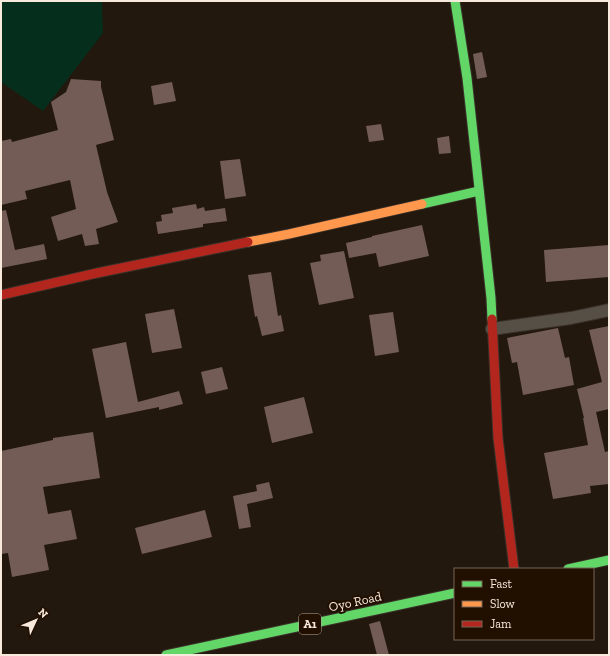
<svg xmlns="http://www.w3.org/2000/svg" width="610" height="656" font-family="'Zilla Slab',serif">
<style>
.green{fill:#052e1d}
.building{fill:#735c56}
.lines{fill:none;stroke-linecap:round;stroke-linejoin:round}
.street-casing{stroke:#3a322b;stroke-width:14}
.fast-casing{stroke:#3a322b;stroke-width:11}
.slow-casing{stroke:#3a322b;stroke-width:11}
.jam-casing{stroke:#3a322b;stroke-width:11}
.street{stroke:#564f46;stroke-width:12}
.fast{stroke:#63d668;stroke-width:9}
.slow{stroke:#ff974d;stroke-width:9}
.jam{stroke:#b3261e;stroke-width:9}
.labels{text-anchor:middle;stroke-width:4;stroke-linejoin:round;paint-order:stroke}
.shield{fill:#210f00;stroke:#b7a89b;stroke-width:1}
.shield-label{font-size:12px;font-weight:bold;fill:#f7eadd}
.street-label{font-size:13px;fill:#f7eadd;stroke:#210f00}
</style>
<rect width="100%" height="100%" fill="#23180d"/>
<!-- green -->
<polygon class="green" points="1,1 102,1 103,33 43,111 1,82"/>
<!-- building -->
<g class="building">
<polygon points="482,52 487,77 477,79 473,54"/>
<polygon points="71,79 101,81 101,87 114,140 96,145 107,192 118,222 96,229 99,244 85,246 82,234 58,241 51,217 76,209 70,180 25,191 27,199 1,205 1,141 11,139 12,142 58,130 51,102 66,92"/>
<polygon points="172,82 176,101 154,105 151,86"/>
<polygon points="381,124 384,140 369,142 366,126"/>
<polygon points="449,136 451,153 439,154 437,138"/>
<polygon points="240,159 246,196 225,199 220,161"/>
<polygon points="196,204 197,209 204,207 205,211 225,208 227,221 203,224 203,227 158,234 156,222 162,221 161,215 173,213 172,208"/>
<polygon points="6,210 15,250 44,244 47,259 1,268 1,211"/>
<polygon points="422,225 429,256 379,267 376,253 349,258 346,243 372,237 372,236"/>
<polygon points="609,245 609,277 546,282 544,250"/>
<polygon points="344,251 354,298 319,305 310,263 321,261 320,255"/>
<polygon points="271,272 278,316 281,315 284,331 262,336 257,316 255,317 248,275"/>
<polygon points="174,309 182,348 152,353 145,314"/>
<polygon points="393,312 399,352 375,356 369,315"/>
<polygon points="609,326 609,409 596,412 605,452 609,451 609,484 590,486 591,493 553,499 544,453 588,445 583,418 584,418 577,389 602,382 589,330"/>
<polygon points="558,328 565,358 569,357 574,385 523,395 517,362 512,363 507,338"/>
<polygon points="126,342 138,402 179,391 183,404 159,410 159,407 106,418 92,349"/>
<polygon points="222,367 228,389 206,394 201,372"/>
<polygon points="304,397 313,433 272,443 264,407"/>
<polygon points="93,432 100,478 43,487 48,514 71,510 77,539 44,545 49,570 12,577 8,553 1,554 1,451 53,440 53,438"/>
<polygon points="269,482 273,498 247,504 251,527 239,529 233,496 257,491 256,485"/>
<polygon points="205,510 212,537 142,554 135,528"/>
<polygon points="380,621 389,655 377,655 369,624"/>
</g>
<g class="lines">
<defs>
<polyline id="street" points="492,329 571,318 609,310"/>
<g id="fast">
<polyline points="455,1 467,78 491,298 492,319"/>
<polyline points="422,204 479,191"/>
<polyline points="568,569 609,560"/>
<polyline points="166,655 455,593"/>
</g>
<polyline id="slow" points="248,242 289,234 422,204"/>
<g id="jam">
<polyline points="1,295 97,273 248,242"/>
<polyline points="492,319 498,438 514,569"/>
</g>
</defs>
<!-- street casing -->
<use href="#street" class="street-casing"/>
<!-- fast casing -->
<use href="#fast" class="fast-casing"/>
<!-- slow casing -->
<use href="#slow" class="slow-casing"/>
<!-- jam casing -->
<use href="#jam" class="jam-casing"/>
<!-- street -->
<use href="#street" class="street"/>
<!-- fast -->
<use href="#fast" class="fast"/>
<!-- slow -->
<use href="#slow" class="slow"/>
<!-- jam -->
<use href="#jam" class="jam"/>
</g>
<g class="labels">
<!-- shield labels -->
<rect class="shield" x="299" y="614" width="22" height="20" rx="3"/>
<g class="shield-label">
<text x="310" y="628">A1</text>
</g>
<!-- street labels -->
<g class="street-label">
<text transform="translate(355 601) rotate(-12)" y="5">Oyo Road</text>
</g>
</g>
<!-- border -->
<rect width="610" height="656" fill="none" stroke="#f7eadd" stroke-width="4"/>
<!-- legend -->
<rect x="454" y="568" width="140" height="72" fill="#210f00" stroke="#776758"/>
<rect x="462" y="581" width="20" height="6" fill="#63d668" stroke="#776758"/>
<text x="490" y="588" font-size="12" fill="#f7eadd">Fast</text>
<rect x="462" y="601" width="20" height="6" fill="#ff974d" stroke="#776758"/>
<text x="490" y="608" font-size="12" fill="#f7eadd">Slow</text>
<rect x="462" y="621" width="20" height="6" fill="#b3261e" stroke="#776758"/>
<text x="490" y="628" font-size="12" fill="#f7eadd">Jam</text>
<!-- north arrow -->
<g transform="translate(36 620) rotate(46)" stroke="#210f00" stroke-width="3" paint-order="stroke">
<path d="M0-3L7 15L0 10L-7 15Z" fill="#f7eadd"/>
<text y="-6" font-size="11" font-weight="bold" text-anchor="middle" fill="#f7eadd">N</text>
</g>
</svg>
